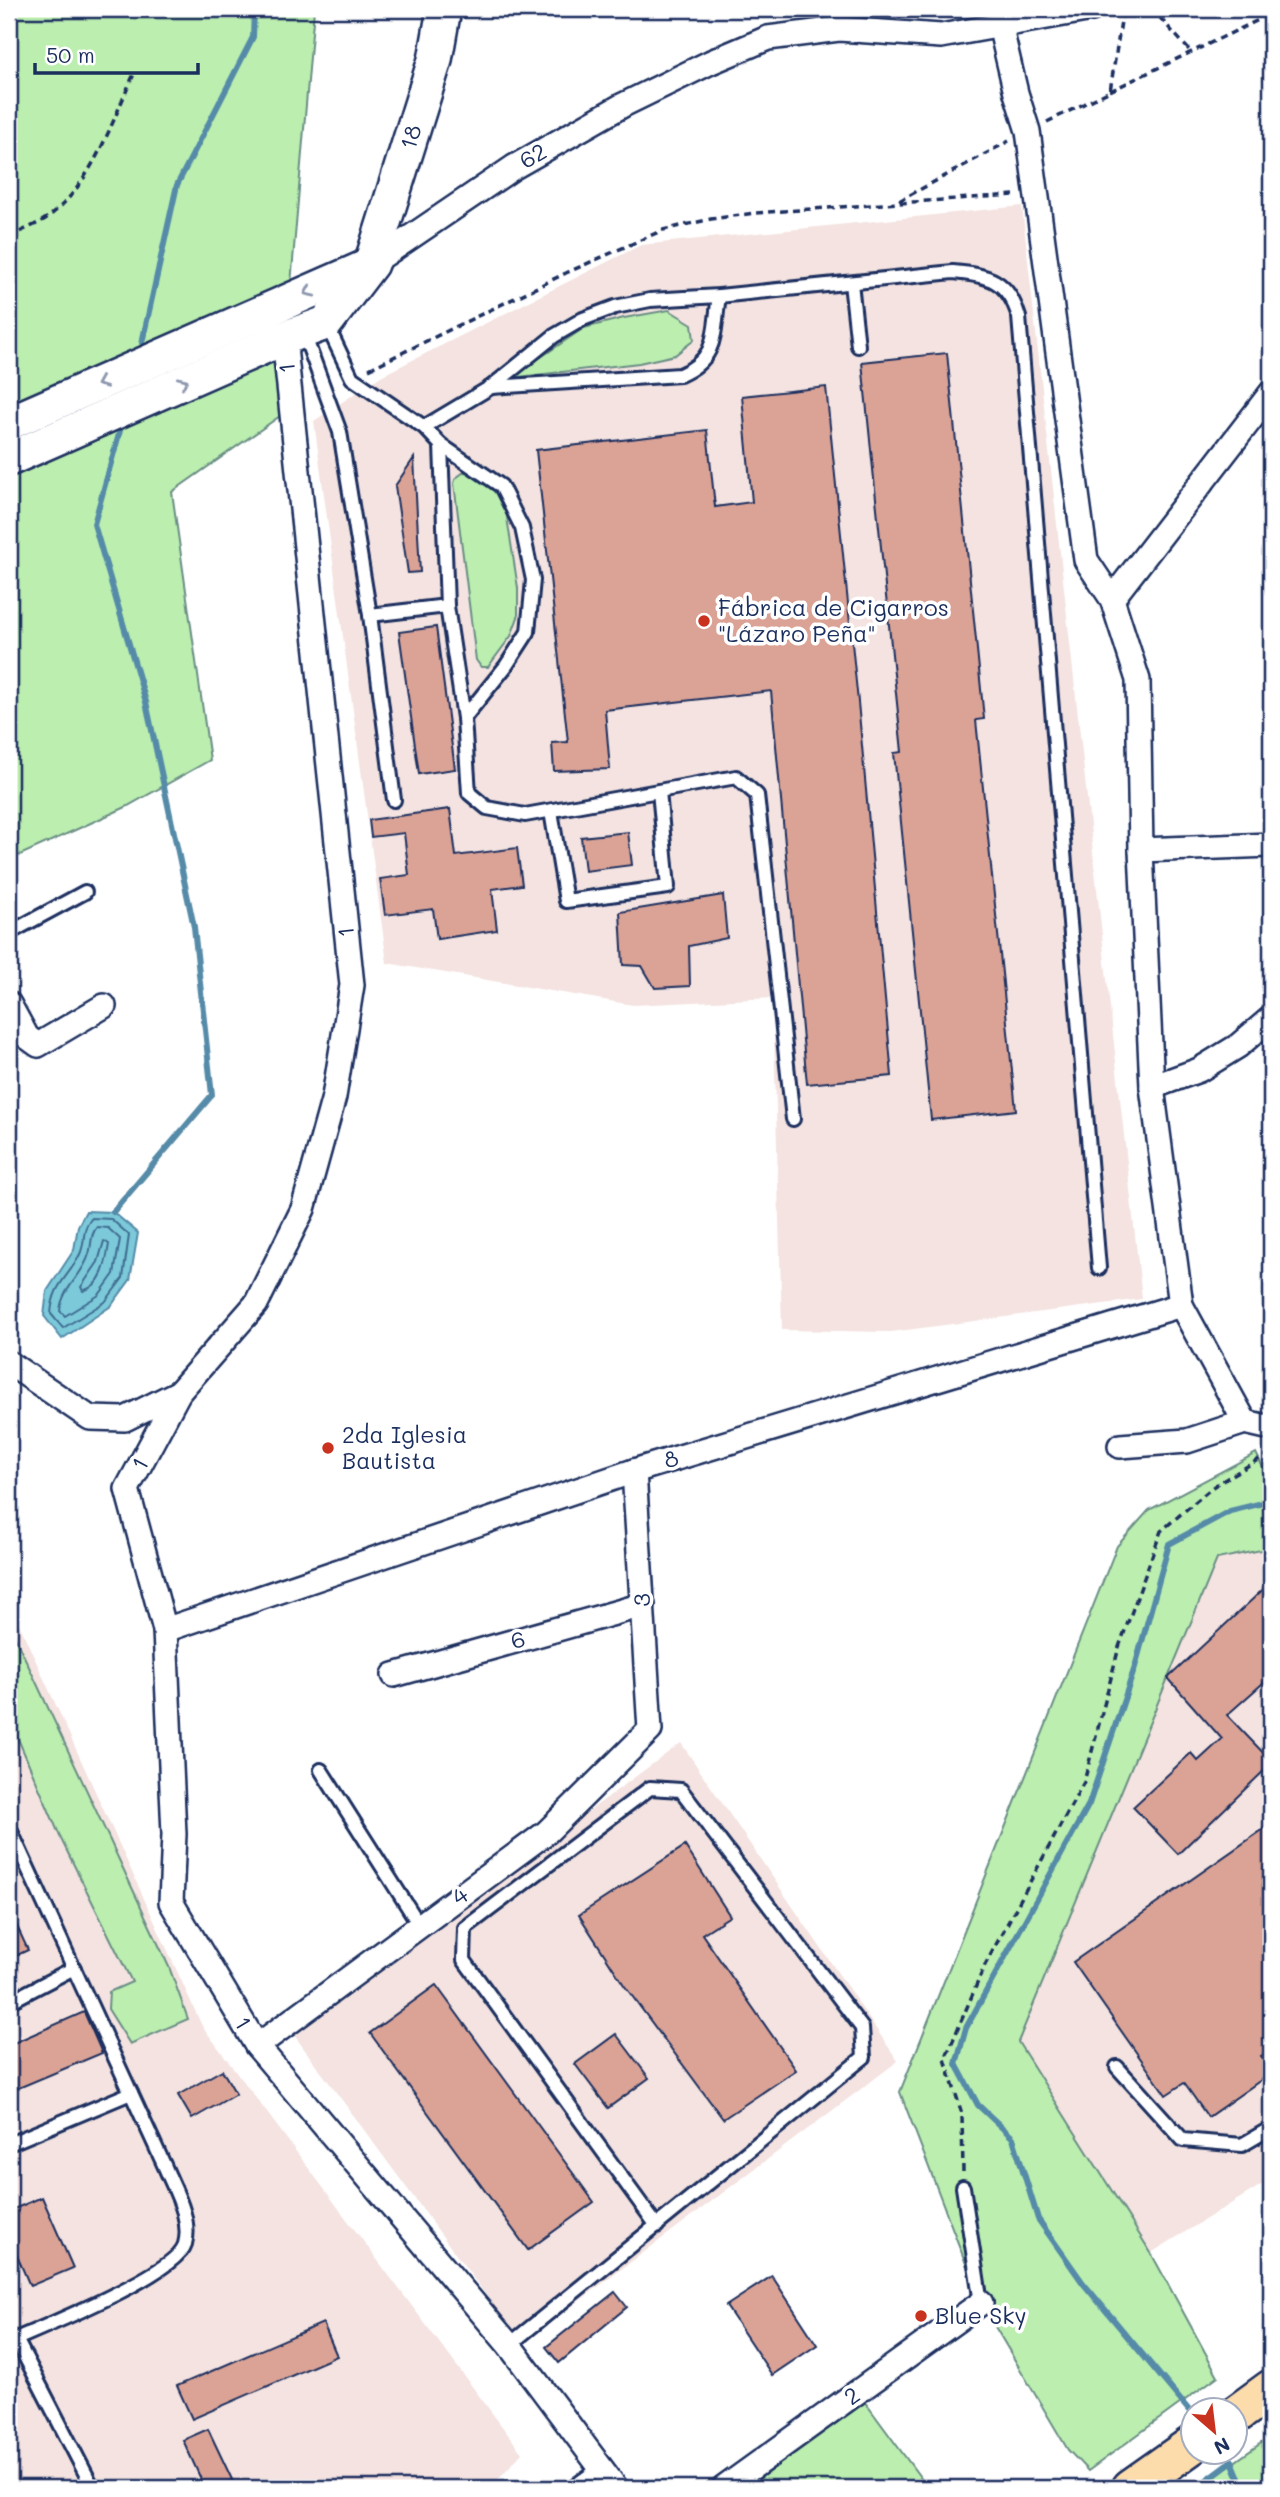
<svg xmlns="http://www.w3.org/2000/svg" width="1280" height="2497" font-family="Mali,sans-serif">
<style>
.built{fill:#f4e3e0}
.green{fill:#bbeeaf;stroke:#6b8e86;stroke-width:2}
.water{fill:#7bc9da;stroke:#558ba8;stroke-width:2}
.lines{fill:none;stroke-linecap:round;stroke-linejoin:round}
.shore{stroke:#416d90;stroke-width:2}
.stream{stroke:#558ba8;stroke-width:6}
.building{fill:#dba396;stroke:#1b2f5e;stroke-width:2}
.lane-casing{stroke:#1b2f5e;stroke-width:18}
.street-casing{stroke:#1b2f5e;stroke-width:28}
.secondary-casing{stroke:#1b2f5e;stroke-width:38}
.primary-casing{stroke:#1b2f5e;stroke-width:42}
.path{stroke:#1b2f5e;stroke-width:3.5;stroke-dasharray:7 5;stroke-linecap:butt}
.lane{stroke:#fff;stroke-width:12}
.street{stroke:#fff;stroke-width:23}
.secondary{stroke:#fff;stroke-width:33}
.primary{stroke:#fddcac;stroke-width:37}
.oneway{stroke:#8d97ae}
.poi-dot{fill:#c8321e;stroke:#fff;stroke-width:2.5}
.labels{text-anchor:middle;stroke-width:7;stroke-linejoin:round;paint-order:stroke}
.street-label{font-size:23px;fill:#1b2f5e;stroke:#fff}
.poi-label{font-size:23px;fill:#1b2f5e;stroke:#fff;text-anchor:start}
</style>
<rect width="100%" height="100%" fill="#fff"/>
<filter id="ink" filterUnits="userSpaceOnUse"><feTurbulence type="fractalNoise" baseFrequency=".0143" numOctaves="2"/><feDisplacementMap in="SourceGraphic" scale="14" xChannelSelector="R" yChannelSelector="G"/><feConvolveMatrix kernelMatrix="1 2 1 2 8 2 1 2 1" color-interpolation-filters="sRGB"/></filter>
<g filter="url(#ink)">
<!-- built -->
<g class="built">
<polygon points="1022,206 1142,1299 891,1332 782,1330 773,998 633,1005 387,963 314,421 381,376 641,245"/>
<polygon points="1271,1548 1271,2179 1151,2253 1018,2042 1217,1558"/>
<polygon points="9,1602 202,2026 522,2453 497,2480 483,2488 9,2488"/>
<polygon points="681,1743 898,2061 522,2344 291,2031"/>
</g>
<!-- green -->
<g class="green">
<polygon points="9,9 314,9 280,416 172,492 210,760 126,807 9,860"/>
<polygon points="669,310 692,324 694,340 675,355 639,363 510,378 584,328 624,318"/>
<polygon points="464,472 474,473 496,493 506,511 518,588 518,617 511,636 488,667 481,667 476,660 454,483 456,478"/>
<polygon points="1256,1453 1271,1484 1271,1548 1217,1559 1018,2042 1151,2253 1218,2376 1088,2471 1068,2450 981,2303 900,2092 1117,1546 1149,1510"/>
<polygon points="9,1624 169,1967 188,2019 130,2044 108,2009 109,1992 132,1982 62,1841 9,1718"/>
<polygon points="862,2398 928,2488 740,2488"/>
<polygon points="1271,2436 1271,2488 1198,2488"/>
</g>
<!-- water -->
<polygon class="water" points="86,1211 113,1212 138,1233 130,1280 111,1306 62,1339 44,1316 47,1291 74,1250 78,1226"/>
<g class="lines">
<!-- shore -->
<g class="shore">
<path d="M 92,1218 L 111,1219 L 129,1235 L 123,1278 L 105,1302 L 63,1328 L 51,1314 C 53,1283 68,1279 80,1254 C 86,1242 81,1228 92,1218 Z"/>
<path d="M 97,1227 L 108,1228 L 120,1239 L 114,1274 L 99,1295 L 65,1316 L 60,1311 C 62,1287 83,1276 89,1254 C 92,1245 90,1234 97,1227 Z"/>
<path d="M 104,1241 L 109,1244 C 106,1263 103,1285 83,1291 L 81,1287 L 98,1262 Z"/>
</g>
<!-- stream -->
<g class="stream">
<polyline points="142,343 177,185 253,37 254,9"/>
<polyline points="113,1212 212,1095 194,927 146,702 94,524 121,427"/>
<polyline points="1192,2414 1083,2283 1038,2219 1013,2138 978,2105 956,2064 966,2028 1089,1804 1135,1667 1169,1544 1230,1511 1271,1501"/>
<polyline points="1223,2452 1232,2461 1243,2488"/>
<polyline points="1196,2488 1232,2461"/>
</g>
</g>
<!-- building -->
<g class="building">
<polygon points="947,353 984,719 976,720 1016,1110 931,1120 894,753 902,752 862,362"/>
<polygon points="826,387 858,702 892,1076 807,1084 771,691 605,710 610,769 554,771 552,743 568,742 536,450 707,430 715,507 752,502 742,396"/>
<polygon points="414,458 420,572 408,573 395,486"/>
<polygon points="436,627 455,769 419,774 399,632"/>
<polygon points="450,809 456,856 517,848 522,885 492,889 497,930 437,939 433,909 385,915 380,879 409,875 404,833 371,837 369,820"/>
<polygon points="628,832 632,865 585,871 581,837"/>
<polygon points="723,895 727,938 689,946 690,986 655,988 642,966 623,965 620,912"/>
<polygon points="1271,1582 1271,1676 1227,1715 1271,1761 1271,1764 1178,1854 1133,1807 1191,1753 1198,1761 1222,1739 1168,1678"/>
<polygon points="1271,1824 1271,2049 1261,2056 1271,2073 1208,2117 1184,2083 1166,2095 1073,1962"/>
<polygon points="685,1846 730,1916 702,1934 796,2070 723,2119 624,1985 579,1915"/>
<polygon points="9,1909 28,1950 9,1959"/>
<polygon points="436,1985 594,2202 528,2250 370,2033"/>
<polygon points="84,2012 102,2053 9,2092 9,2045"/>
<polygon points="616,2034 649,2078 608,2108 575,2064"/>
<polygon points="222,2070 236,2094 192,2119 178,2095"/>
<polygon points="42,2197 73,2268 30,2286 9,2237 9,2211"/>
<polygon points="772,2276 817,2345 772,2375 726,2306"/>
<polygon points="615,2292 627,2307 559,2363 546,2347"/>
<polygon points="323,2323 337,2356 192,2419 177,2386"/>
<polygon points="208,2429 236,2488 205,2488 183,2440"/>
</g>
<g class="lines">
<defs>
<g id="lane">
<polyline points="851,283 858,346"/>
<polyline points="326,323 352,378 424,427 441,445 447,606 464,718 469,793 487,808 525,815 736,777 757,795 793,1119"/>
<polyline points="303,331 340,432 370,615 394,800"/>
<path d="M 491,387 L 680,375 C 719,358 713,333 719,296"/>
<path d="M 424,427 L 491,387 L 554,336 L 583,319 L 615,307 L 650,300 L 719,296 L 953,272 C 989,275 1008,280 1019,317 L 1099,1268"/>
<polyline points="441,445 501,486 522,528 533,580 528,632 506,666 464,718"/>
<polyline points="370,615 447,606"/>
<polyline points="551,811 566,901 668,887 659,791"/>
<polyline points="9,933 85,892"/>
<polyline points="321,1770 420,1926"/>
<path d="M 9,1827 L 165,2167 C 174,2189 192,2218 185,2244 C 176,2274 41,2328 9,2342"/>
<polyline points="9,2002 74,1968"/>
<polyline points="1117,2067 1183,2140 1242,2145 1271,2128"/>
<polyline points="9,2144 131,2093"/>
<polyline points="963,2187 981,2303"/>
<polyline points="16,2339 93,2488"/>
<polyline points="509,2345 864,2057 862,2028 681,1790 650,1788 465,1928 464,1960 657,2226"/>
<polyline points="572,2488 600,2468"/>
</g>
<g id="street">
<polyline points="1000,25 1016,93 1028,131 1086,560 1112,599 1138,680 1141,850 1152,1087 1181,1305 1245,1422"/>
<polyline points="371,264 514,167 623,105 711,62 768,38 839,29 941,36 1092,9"/>
<polyline points="284,338 352,985 334,1097 303,1209 256,1304 179,1392 127,1489 165,1630 174,1834 171,1902 257,2046 509,2345 616,2488"/>
<polyline points="1112,599 1271,393"/>
<polyline points="1141,850 1271,845"/>
<polyline points="9,1004 27,1037 38,1045 104,1006"/>
<polyline points="1152,1087 1199,1070 1238,1046 1271,1018"/>
<polyline points="9,1363 90,1418 125,1419 179,1392"/>
<polyline points="1120,1446 1187,1441 1245,1422 1271,1428"/>
<polyline points="165,1630 634,1471 1181,1305"/>
<polyline points="394,1675 643,1605"/>
<polyline points="257,2046 547,1832 650,1730 634,1471"/>
<polyline points="724,2488 981,2303"/>
</g>
<g id="secondary">
<polyline points="9,423 366,267"/>
<polyline points="9,459 284,338 326,323 371,264 435,60 444,9"/>
</g>
<g id="primary">
<polyline points="1234,2416 1271,2389"/>
<polyline points="1131,2488 1192,2445"/>
</g>
</defs>
<!-- lane casing -->
<use href="#lane" class="lane-casing"/>
<!-- street casing -->
<use href="#street" class="street-casing"/>
<!-- secondary casing -->
<use href="#secondary" class="secondary-casing"/>
<!-- primary casing -->
<use href="#primary" class="primary-casing"/>
<!-- path -->
<g class="path">
<polyline points="1152,9 1191,52"/>
<polyline points="1110,91 1271,14"/>
<polyline points="1047,122 1110,91 1123,9"/>
<polyline points="899,201 1009,141"/>
<path d="M 9,237 C 22,230 40,224 52,214 C 94,180 112,121 134,74"/>
<polyline points="369,369 566,273 663,230 711,219 755,213 1014,195"/>
<polyline points="963,2172 962,2114 945,2059 985,1965 1084,1782 1119,1647 1161,1531 1214,1486 1271,1452"/>
</g>
<!-- lane -->
<use href="#lane" class="lane"/>
<!-- street -->
<use href="#street" class="street"/>
<!-- secondary -->
<use href="#secondary" class="secondary"/>
<!-- primary -->
<use href="#primary" class="primary"/>
</g>
<!-- one-way arrows -->
<defs><path id="oneway-chevron" d="M-2-3.5L2.5 0L-2 3.5" fill="none" stroke-width="1.6" stroke-linecap="round" stroke-linejoin="round" transform="scale(1.75)"/></defs>
<g class="oneway">
<use href="#oneway-chevron" transform="translate(309 292) rotate(156)"/>
<use href="#oneway-chevron" transform="translate(183 382) rotate(-24)"/>
<use href="#oneway-chevron" transform="translate(101 383) rotate(157)"/>
</g>
</g>
<!-- markers -->
<g class="poi-dot">
<circle cx="704" cy="621" r="7"/>
<circle cx="328" cy="1448" r="7"/>
<circle cx="921" cy="2316" r="7"/>
</g>
<g class="labels">
<!-- street labels -->
<g class="street-label">
<text transform="translate(411 137) rotate(-73)" y="8">18</text>
<text transform="translate(533 156) rotate(-30)" y="8">62</text>
<text transform="translate(287 368) rotate(-96)" y="8">1</text>
<text transform="translate(346 932) rotate(-96)" y="8">1</text>
<text transform="translate(671 1459) rotate(-17)" y="8">8</text>
<text transform="translate(140 1464) rotate(-61)" y="8">1</text>
<text transform="translate(642 1600) rotate(-94)" y="8">3</text>
<text transform="translate(518 1640) rotate(-16)" y="8">6</text>
<text transform="translate(460 1896) rotate(-36)" y="8">4</text>
<text transform="translate(243 2023) rotate(59)" y="8">1</text>
<text transform="translate(852 2396) rotate(-36)" y="8">2</text>
</g>
<!-- poi labels -->
<g class="poi-label">
<text x="718" y="616">Fábrica de Cigarros<tspan x="718" dy="26">"Lázaro Peña"</tspan></text>
<text x="342" y="1443">2da Iglesia<tspan x="342" dy="26">Bautista</tspan></text>
<text x="935" y="2324">Blue Sky</text>
</g>
</g>
<!-- margin -->
<rect width="1280" height="2497" fill="none" stroke="#fff" stroke-width="35"/>
<rect x="18" y="18" width="1245" height="2462" fill="none" stroke="#1b2f5e" stroke-width="2.5" filter="url(#ink)"/>
<!-- north arrow -->
<g transform="translate(1214 2431) rotate(152)"><circle r="33" fill="#ffffff" stroke="#a4acbf" stroke-width="2"/>
<path d="M0-5L12 26L0 18L-12 26Z" fill="#c8321e"/>
<text y="-10" font-size="19" font-weight="bold" text-anchor="middle" fill="#1b2f5e">N</text>
</g>
<!-- scale -->
<path d="M35 63v10h163v-10" fill="none" stroke="#1b2f5e" stroke-width="3.5"/>
<text x="46" y="63" font-size="21" fill="#1b2f5e" stroke="#ffffff" stroke-width="5" paint-order="stroke">50 m</text>
</svg>
